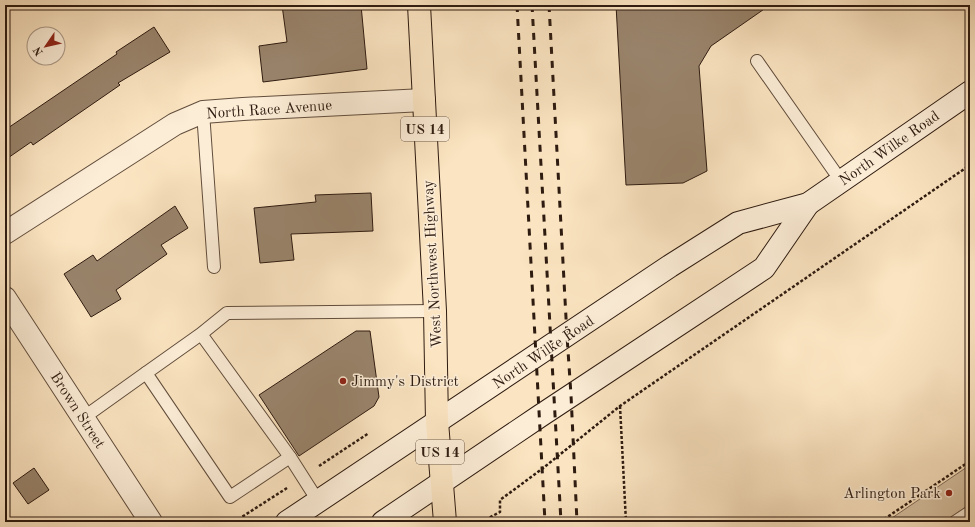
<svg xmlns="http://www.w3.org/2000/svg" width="975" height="527" font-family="'Old Standard TT',serif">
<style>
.green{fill:#d8c2a3;stroke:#836e5a}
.building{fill:#99846c;stroke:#2e1b10}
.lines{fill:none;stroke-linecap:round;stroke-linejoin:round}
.service-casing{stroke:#614d3c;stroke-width:14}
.minor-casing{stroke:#614d3c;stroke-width:24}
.secondary-casing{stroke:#2e1b10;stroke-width:24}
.primary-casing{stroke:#2e1b10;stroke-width:24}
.path{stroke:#2e1b10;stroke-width:2.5;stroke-dasharray:3 2;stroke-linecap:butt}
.service{stroke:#fcedd7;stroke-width:12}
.minor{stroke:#fcedd7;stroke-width:22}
.secondary{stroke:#fcedd7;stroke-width:22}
.primary{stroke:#fbe4c1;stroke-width:22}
.rail{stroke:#2e1b10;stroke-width:3;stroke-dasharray:7 7;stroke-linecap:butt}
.poi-dot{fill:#8f2418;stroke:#fcedd7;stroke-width:1.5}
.labels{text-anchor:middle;stroke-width:3;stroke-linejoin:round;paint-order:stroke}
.shield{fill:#fcedd7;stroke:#6c5a4c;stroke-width:1}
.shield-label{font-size:14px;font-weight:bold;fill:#2e1b10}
.street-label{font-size:15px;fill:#2e1b10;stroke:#fcedd7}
.poi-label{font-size:15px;fill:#2e1b10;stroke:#fcedd7;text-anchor:start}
</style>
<rect width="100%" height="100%" fill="#fbe4c1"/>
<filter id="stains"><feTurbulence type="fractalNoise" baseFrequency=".005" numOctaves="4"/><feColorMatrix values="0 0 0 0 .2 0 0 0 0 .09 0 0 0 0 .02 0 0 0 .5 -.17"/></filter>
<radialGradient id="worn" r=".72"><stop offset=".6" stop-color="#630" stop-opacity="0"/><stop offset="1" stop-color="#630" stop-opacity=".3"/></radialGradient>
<!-- green -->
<polygon class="green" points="970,465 970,522 886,522"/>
<!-- building -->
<g class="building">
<polygon points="282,5 361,5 367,69 263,82 259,46 287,42"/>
<polygon points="616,5 770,5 711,46 699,66 707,171 683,183 626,185"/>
<polygon points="154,27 170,52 118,83 120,85 33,145 31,142 5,160 5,130 117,54 116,52"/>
<polygon points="371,193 373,231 291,234 294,260 260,263 254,208 316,202 315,195"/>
<polygon points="175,206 188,228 161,245 167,254 116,290 121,299 91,317 64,274 93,255 97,261"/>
<polygon points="356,331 370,331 379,397 374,406 299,456 259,395"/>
<polygon points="34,468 49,490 28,504 13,483"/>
</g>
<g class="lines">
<defs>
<g id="service">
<polyline points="757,61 841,181"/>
<polyline points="203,112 214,267"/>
<polyline points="201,334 146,373 230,497 290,457 201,334 227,313 435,311"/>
<polyline points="83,418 146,373"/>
<polyline points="290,457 318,501"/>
<polyline points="955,522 970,512"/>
</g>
<g id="minor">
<polyline points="5,233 175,124 203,112 243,109 424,100"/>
<polyline points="5,298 151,522"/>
</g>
<g id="secondary">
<polyline points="287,522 670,266 738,223 808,204 970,92"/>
<polyline points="383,522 540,416 764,268 808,204"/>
</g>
<polyline id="primary" points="419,5 435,311 437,422 445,522"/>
</defs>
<!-- service casing -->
<use href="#service" class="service-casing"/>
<!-- minor casing -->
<use href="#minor" class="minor-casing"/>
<!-- secondary casing -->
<use href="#secondary" class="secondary-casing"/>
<!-- primary casing -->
<use href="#primary" class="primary-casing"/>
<!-- path -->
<g class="path">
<polyline points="620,406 626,522"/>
<polyline points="319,466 369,433"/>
<polyline points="234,522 287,488"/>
<polyline points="481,522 500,512 500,500 542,469 620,406 970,165"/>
<polyline points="880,522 970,461"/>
</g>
<!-- service -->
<use href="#service" class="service"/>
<!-- minor -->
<use href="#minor" class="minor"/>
<!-- secondary -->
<use href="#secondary" class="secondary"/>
<!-- primary -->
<use href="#primary" class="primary"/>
<!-- rail -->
<g class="rail">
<polyline points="517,5 545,522"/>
<polyline points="532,5 561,522"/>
<polyline points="549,5 567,336 571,395 577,522"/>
</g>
</g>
<!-- markers -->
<g class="poi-dot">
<circle cx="343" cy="381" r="4"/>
<circle cx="949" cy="493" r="4"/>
</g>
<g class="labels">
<!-- shield labels -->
<g class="shield">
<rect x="401" y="117" width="48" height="24" rx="3"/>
<rect x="416" y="440" width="48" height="24" rx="3"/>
</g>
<g class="shield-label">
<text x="425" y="134">US 14</text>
<text x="440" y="457">US 14</text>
</g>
<!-- street labels -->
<g class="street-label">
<text transform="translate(269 109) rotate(-4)" y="5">North Race Avenue</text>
<text transform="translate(889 148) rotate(-35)" y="5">North Wilke Road</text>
<text transform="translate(432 264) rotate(-93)" y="5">West Northwest Highway</text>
<text transform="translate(543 352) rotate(-34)" y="5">North Wilke Road</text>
<text transform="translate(78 410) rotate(57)" y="5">Brown Street</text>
</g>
<!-- poi labels -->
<g class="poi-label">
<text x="351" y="386">Jimmy's District</text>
<text x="941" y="498" text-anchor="end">Arlington Park</text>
</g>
</g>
<!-- margin -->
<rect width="975" height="527" fill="none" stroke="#fbe4c1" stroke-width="20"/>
<rect x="6" y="6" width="963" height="515" fill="none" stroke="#2e1b10" stroke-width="2"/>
<rect x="10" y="10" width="955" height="507" fill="none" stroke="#2e1b10"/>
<!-- north arrow -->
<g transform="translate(46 46) rotate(236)"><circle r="19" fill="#fcedd7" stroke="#aa9987"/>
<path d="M0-3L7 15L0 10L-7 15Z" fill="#8f2418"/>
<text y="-6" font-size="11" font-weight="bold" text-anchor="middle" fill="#2e1b10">N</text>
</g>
<rect width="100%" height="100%" filter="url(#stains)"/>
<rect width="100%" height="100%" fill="url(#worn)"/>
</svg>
